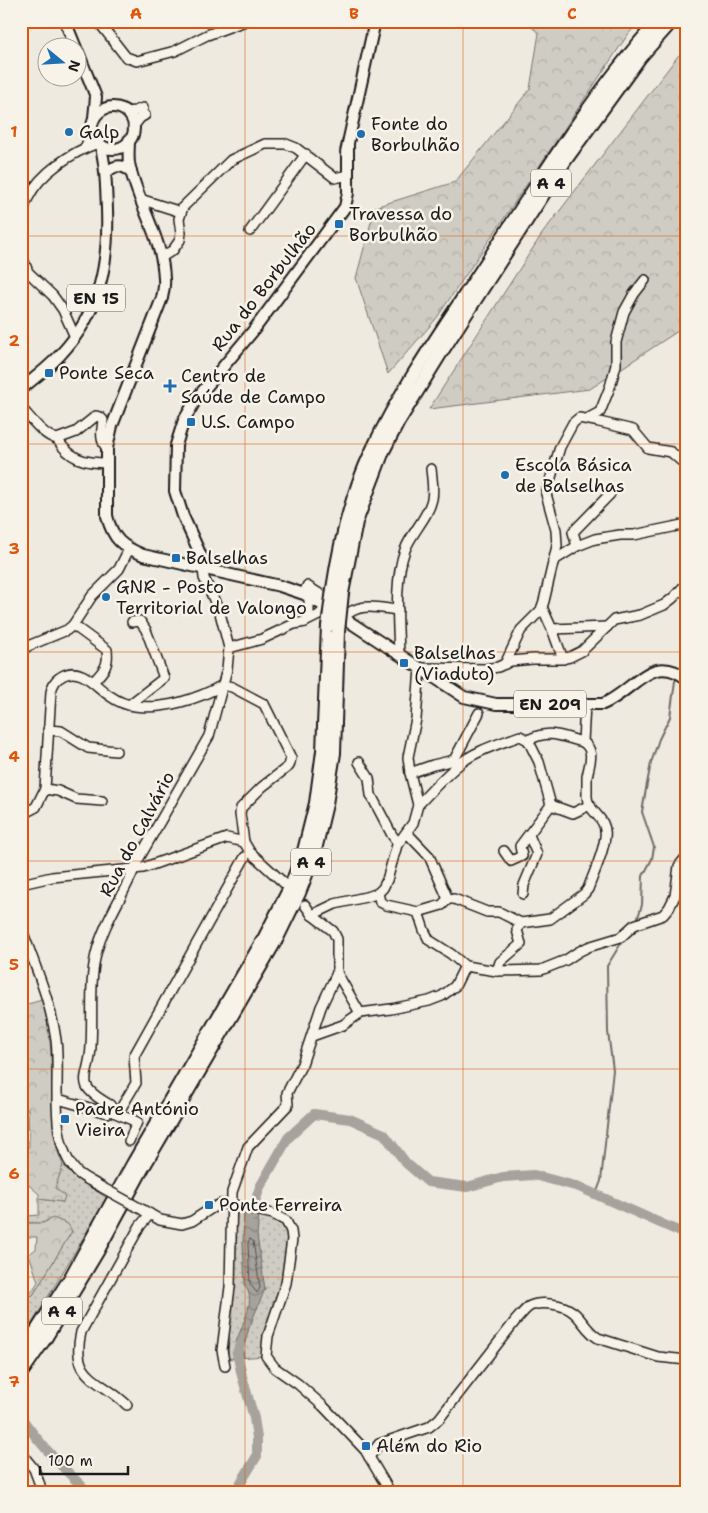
<svg xmlns="http://www.w3.org/2000/svg" width="708" height="1513" font-family="'Shantell Sans',sans-serif">
<style>
.green{fill:url(#green-dots);stroke:#767470}
.forest{fill:url(#forest-crowns);stroke:#767470}
.water{fill:url(#water-waves);stroke:#6f6d69}
.lines{fill:none;stroke-linecap:round;stroke-linejoin:round}
.shore{stroke:#535250;stroke-width:1}
.stream{stroke:#6f6d69;stroke-width:2}
.river{stroke:#a6a39d;stroke-width:10}
.minor-casing{stroke:#1c1c1c;stroke-width:12}
.major-casing{stroke:#1c1c1c;stroke-width:14}
.highway-casing{stroke:#1c1c1c;stroke-width:16}
.minor{stroke:#f7f3e8;stroke-width:9}
.major{stroke:#f7f3e8;stroke-width:10}
.highway{stroke:#f7f3e8;stroke-width:12}
.minor-bridge-casing{stroke:#1c1c1c;stroke-width:12;stroke-linecap:butt}
.highway-bridge-casing{stroke:#1c1c1c;stroke-width:16;stroke-linecap:butt}
.minor-bridge{stroke:#f7f3e8;stroke-width:9}
.highway-bridge{stroke:#f7f3e8;stroke-width:12}
.grid{fill:none;stroke:#de560d;stroke-width:1;stroke-opacity:0.55}
.poi-dot{fill:#1f6fb2;stroke:#f7f3e8;stroke-width:2}
.labels{text-anchor:middle;stroke-width:5;stroke-linejoin:round;paint-order:stroke}
.shield{fill:#f7f3e8;stroke:#5e5c59;stroke-width:1}
.shield-label{font-size:16px;font-weight:bold;fill:#1c1c1c}
.poi-label{font-size:18px;fill:#1c1c1c;stroke:#f7f3e8;text-anchor:start}
.street-label{font-size:18px;fill:#1c1c1c;stroke:#f7f3e8}
.neatline{fill:none;stroke:#de560d;stroke-width:2}
.grid-label{font-size:16px;text-anchor:middle;font-weight:bold;fill:#de560d}
</style>
<defs>
<pattern id="green-dots" width="8" height="8" patternUnits="userSpaceOnUse" patternTransform="scale(1.25)"><rect width="8" height="8" fill="#cfccc3"/><path d="M2 2h.1M6 6h.1" fill="none" stroke="#b1afa7" stroke-width="1.8" stroke-linecap="round"/></pattern>
<pattern id="forest-crowns" width="20" height="18" patternUnits="userSpaceOnUse" patternTransform="scale(1.25)"><rect width="20" height="18" fill="#cfccc3"/><path d="M2 6a3 3 0 1 1 6 0M12 15a3 3 0 1 1 6 0" fill="none" stroke="#b1afa7"/></pattern>
<pattern id="water-waves" width="16" height="10" patternUnits="userSpaceOnUse" patternTransform="scale(1.25)"><rect width="16" height="10" fill="#a6a39d"/><path d="M0 5q4-4 8 0t8 0" fill="none" stroke="#86847f"/></pattern>
</defs>
<rect width="100%" height="100%" fill="#eeeae0"/>
<filter id="ink" filterUnits="userSpaceOnUse"><feTurbulence type="fractalNoise" baseFrequency=".02" numOctaves="2"/><feDisplacementMap in="SourceGraphic" scale="10" xChannelSelector="R" yChannelSelector="G"/><feConvolveMatrix kernelMatrix="1 2 1 2 8 2 1 2 1" color-interpolation-filters="sRGB"/></filter>
<g filter="url(#ink)">
<!-- green -->
<g class="green">
<polygon points="63,1165 73,1176 107,1198 21,1342 21,1298 33,1295 72,1231 49,1219 43,1223 28,1223 28,1216 39,1215 39,1199 63,1202 55,1188"/>
<path d="M 244,1209 C 257,1213 277,1214 285,1228 C 296,1246 269,1333 263,1356 L 228,1359 L 234,1225 L 238,1211 Z"/>
</g>
<!-- forest -->
<g class="forest">
<polygon points="524,21 642,21 629,33 436,319 388,374 356,278 375,207 455,182 530,89 539,33"/>
<polygon points="687,49 687,325 590,389 429,409 542,234 678,56"/>
<path d="M 42,1000 C 53,1033 51,1070 52,1104 C 53,1125 54,1146 63,1165 L 55,1188 L 65,1196 L 63,1202 L 39,1199 L 39,1194 L 22,1179 L 23,1155 L 29,1146 L 28,1109 L 25,1109 L 21,1116 L 21,1006 Z"/>
<polygon points="53,1218 68,1224 72,1231 33,1295 28,1297 38,1282 29,1254 36,1249 37,1237 25,1237 22,1223 43,1223"/>
</g>
<!-- water -->
<path class="water" d="M 244,1209 L 259,1213 L 257,1235 L 265,1289 L 249,1328 L 243,1350 L 244,1357 L 233,1358 C 234,1354 234,1350 235,1346 C 239,1329 258,1301 245,1286 L 243,1244 Z"/>
<g class="lines">
<!-- shore -->
<polygon class="shore" points="250,1239 253,1241 260,1288 257,1293 250,1284 248,1244"/>
<!-- stream -->
<g class="stream">
<polyline points="682,673 687,667"/>
<polyline points="637,920 642,905 643,876 652,859 654,847 642,812 646,789 651,763 659,739 670,717 675,681 677,679"/>
<polyline points="596,1194 601,1181 613,1070 608,1032 607,966 623,940"/>
</g>
<!-- river -->
<g class="river">
<polyline points="250,1217 260,1187 288,1138 314,1114 350,1119 384,1134 406,1163 428,1182 467,1187 503,1177 534,1175 579,1187 687,1235"/>
<path d="M 21,1417 C 40,1445 64,1469 88,1492"/>
<polyline points="232,1492 238,1487 257,1456 257,1438 254,1418 242,1376 237,1353 240,1345"/>
</g>
<defs>
<g id="minor">
<polyline points="98,21 126,57 137,61 175,51 207,35 245,21"/>
<polyline points="126,112 135,111 143,108"/>
<polyline points="133,127 140,118 145,115"/>
<polyline points="85,148 92,131"/>
<polyline points="140,199 181,212"/>
<path d="M 21,222 C 23,214 24,205 28,198 C 40,173 72,152 98,143"/>
<polyline points="250,231 306,154"/>
<polyline points="21,254 28,272 53,296 63,310 75,337"/>
<polyline points="162,257 173,250 180,240 181,233 179,219 183,207 231,160 265,144 286,144 296,148 335,178 348,175"/>
<path d="M 21,408 C 31,418 43,436 57,439 C 70,459 84,463 107,463"/>
<polyline points="587,419 600,412 610,387 616,365 616,342 624,312 634,294 645,280"/>
<path d="M 57,439 L 76,432 L 96,416 L 100,417 L 103,420 C 102,430 99,440 107,448"/>
<polyline points="577,546 573,532 610,494"/>
<polyline points="553,561 577,546 595,539 620,535 634,535 687,524"/>
<polyline points="304,594 307,586 336,604"/>
<polyline points="542,607 552,629 563,659"/>
<path d="M 343,618 C 359,601 378,608 398,610"/>
<polyline points="305,622 309,614 309,597"/>
<path d="M 73,625 L 107,650 C 109,667 103,671 93,682"/>
<polyline points="552,629 607,627"/>
<polyline points="229,648 262,639 294,624 305,622 319,615 323,611 324,606"/>
<polyline points="21,651 28,646 67,630 73,625 92,596 119,569 129,549"/>
<path d="M 399,654 C 398,622 394,580 405,550 C 411,533 428,518 432,499 C 434,489 432,479 431,469"/>
<polyline points="505,664 521,630 541,610 544,601 557,546 556,530 546,494 560,447 573,423 579,418 595,421 633,430 648,448 671,452 687,466"/>
<polyline points="223,685 232,687 264,704 291,758 289,766 262,787 241,808 240,814 244,842 250,852 286,885"/>
<polyline points="129,705 164,678 146,630 140,621 132,622"/>
<polyline points="48,730 61,731 88,748 116,751"/>
<polyline points="359,762 369,778 371,795 392,835 398,843"/>
<polyline points="410,773 433,765 454,760 479,713"/>
<polyline points="45,789 58,791 76,799 102,801"/>
<path d="M 418,805 C 430,792 443,778 457,766 C 474,751 499,744 520,736 L 528,740 C 550,729 560,736 583,742 L 585,704"/>
<polyline points="551,805 573,813 590,805"/>
<path d="M 21,815 L 36,807 L 45,789 L 51,692 C 53,683 56,679 64,675 C 82,666 97,688 110,696 C 117,701 126,705 135,706 C 163,710 198,699 223,685"/>
<polyline points="407,833 429,856 448,899 454,899 487,912 499,912 521,923"/>
<polyline points="504,851 511,861 522,856 520,846 551,805 539,762 528,740"/>
<polyline points="21,884 52,877 143,868 227,838 244,842"/>
<polyline points="378,893 380,902 386,905 418,912 424,930 429,940 451,954 465,966 497,971 541,970 566,960 578,952 588,947 621,937 634,925 663,915 669,908 675,896 679,866 687,856"/>
<polyline points="523,894 524,885 537,854 529,835"/>
<polyline points="418,912 442,905 448,899"/>
<polyline points="312,915 335,904 370,896 378,893 383,888 387,880 397,845 413,823 418,805 410,773 408,757 416,719 420,668 485,669 498,667 511,661 533,659 560,659 570,657 582,651 614,620 640,615 664,605 673,598 687,583"/>
<path d="M 521,923 L 550,919 L 584,894 L 588,889 C 594,872 603,855 605,837 C 608,817 588,813 587,797 C 587,790 587,784 587,777 C 589,764 596,751 583,742"/>
<path d="M 21,927 C 34,964 51,1001 56,1040 C 61,1079 47,1141 77,1172 C 83,1178 95,1183 103,1188"/>
<polyline points="497,971 500,962 521,944 517,930 521,923"/>
<polyline points="337,973 360,1013"/>
<polyline points="312,1036 343,1025 360,1013 391,1009 429,1001 442,996 455,986 465,966"/>
<polyline points="58,1099 107,1113 111,1111 137,1122 129,1141"/>
<path d="M 111,1111 L 110,1105 C 71,1083 90,1080 91,1046 C 93,1015 89,984 96,954 C 104,921 126,892 138,860 L 209,736 L 227,669 L 229,648 L 220,613 L 204,578 L 203,568"/>
<polyline points="118,1113 136,1083 134,1056 245,857"/>
<polyline points="143,1210 160,1220 182,1224 192,1221 212,1208 221,1204 230,1204 273,1214 286,1221 291,1231 292,1239 286,1283 268,1336 266,1356 275,1368 298,1384 323,1406 365,1450 390,1492"/>
<polyline points="225,1366 222,1350 230,1287 232,1192 248,1147 288,1105 287,1093 302,1064 321,1007 337,973 337,939 333,931 312,915 305,905"/>
<path d="M 127,1405 C 100,1378 70,1380 81,1332 L 140,1226 L 150,1214"/>
<polyline points="21,1453 34,1469 40,1485"/>
<path d="M 369,1457 L 379,1444 L 429,1427 L 439,1419 L 516,1320 C 520,1316 525,1309 530,1306 C 541,1301 563,1304 573,1312 C 582,1319 586,1330 598,1338 L 658,1357 L 687,1360"/>
</g>
<g id="major">
<polyline points="65,21 76,48"/>
<polyline points="78,52 96,97 94,118"/>
<circle cx="113" cy="128" r="21"/>
<path d="M 129,140 C 129,147 128,156 129,163 C 137,203 163,238 164,279 C 165,285 163,292 162,298 L 112,426 L 107,448 L 107,516 C 113,540 122,546 143,555 L 280,586 L 304,594 L 339,615 L 464,697 L 496,704 L 603,704 C 634,691 652,651 687,679"/>
<polyline points="346,152 375,21"/>
<path d="M 107,172 C 116,164 122,165 131,171"/>
<path d="M 21,389 C 35,378 49,367 61,354 C 100,312 109,264 107,209 C 106,187 106,165 100,144"/>
<polyline points="207,569 183,516 175,491 176,445 184,420 197,398 253,331 345,207 348,193 348,146"/>
</g>
<g id="highway">
<path d="M 333,589 C 340,542 351,495 372,451 C 405,380 453,315 496,248 C 546,170 596,91 658,21"/>
<polyline points="342,593 356,522 383,451 398,422 440,354 566,159 640,57 672,21"/>
<polyline points="21,1355 71,1277 133,1164 265,937 291,886 304,851 316,803 323,751 328,626"/>
<polyline points="21,1373 46,1337 97,1252 142,1169 277,938 299,893 314,854 326,804 334,753 338,632"/>
</g>
</defs>
<!-- minor casing -->
<use href="#minor" class="minor-casing"/>
<!-- major casing -->
<use href="#major" class="major-casing"/>
<!-- highway casing -->
<use href="#highway" class="highway-casing"/>
<!-- minor -->
<use href="#minor" class="minor"/>
<!-- major -->
<use href="#major" class="major"/>
<!-- highway -->
<use href="#highway" class="highway"/>
<defs>
<polyline id="minor-bridge" points="103,1188 143,1210"/>
<g id="highway-bridge">
<polyline points="328,626 333,589"/>
<polyline points="338,632 342,593"/>
</g>
</defs>
<!-- minor-bridge casing -->
<use href="#minor-bridge" class="minor-bridge-casing"/>
<!-- highway-bridge casing -->
<use href="#highway-bridge" class="highway-bridge-casing"/>
<!-- minor-bridge -->
<use href="#minor-bridge" class="minor-bridge"/>
<!-- highway-bridge -->
<use href="#highway-bridge" class="highway-bridge"/>
</g>
</g>
<!-- grid -->
<path class="grid" d="M 245,21 L 245,1492M 463,21 L 463,1492M 21,236 L 687,236M 21,444 L 687,444M 21,652 L 687,652M 21,861 L 687,861M 21,1069 L 687,1069M 21,1277 L 687,1277"/>
<!-- markers -->
<g class="poi-dot">
<circle cx="69" cy="132" r="5"/>
<circle cx="361" cy="134" r="5"/>
<rect x="334" y="219" width="10" height="10" rx="2.5"/>
<rect x="44" y="368" width="10" height="10" rx="2.5"/>
<path d="M167.5 378.5h5v5h5v5h-5v5h-5v-5h-5v-5h5z"/>
<rect x="186" y="417" width="10" height="10" rx="2.5"/>
<circle cx="505" cy="475" r="5"/>
<rect x="171" y="553" width="10" height="10" rx="2.5"/>
<circle cx="106" cy="597" r="5"/>
<rect x="399" y="658" width="10" height="10" rx="2.5"/>
<rect x="60" y="1114" width="10" height="10" rx="2.5"/>
<rect x="204" y="1200" width="10" height="10" rx="2.5"/>
<rect x="361" y="1441" width="10" height="10" rx="2.5"/>
</g>
<g class="labels">
<!-- shield labels -->
<g class="shield">
<rect x="531" y="169.5" width="40" height="27" rx="4"/>
<rect x="67" y="284.5" width="58" height="27" rx="4"/>
<rect x="514" y="690.5" width="72" height="27" rx="4"/>
<rect x="291" y="848.5" width="40" height="27" rx="4"/>
<rect x="42" y="1297.5" width="40" height="27" rx="4"/>
</g>
<g class="shield-label">
<text x="551" y="189">A 4</text>
<text x="96" y="304">EN 15</text>
<text x="550" y="710">EN 209</text>
<text x="311" y="868">A 4</text>
<text x="62" y="1317">A 4</text>
</g>
<!-- poi labels -->
<g class="poi-label">
<text x="371" y="130">Fonte do<tspan x="371" dy="21">Borbulhão</tspan></text>
<text x="79" y="138">Galp</text>
<text x="349" y="220">Travessa do<tspan x="349" dy="21">Borbulhão</tspan></text>
<text x="59" y="379">Ponte Seca</text>
<text x="181" y="382">Centro de<tspan x="181" dy="21">Saúde de Campo</tspan></text>
<text x="201" y="428">U.S. Campo</text>
<text x="515" y="471">Escola Básica<tspan x="515" dy="21">de Balselhas</tspan></text>
<text x="186" y="564">Balselhas</text>
<text x="116" y="593">GNR - Posto<tspan x="116" dy="21">Territorial de Valongo</tspan></text>
<text x="414" y="659">Balselhas<tspan x="414" dy="21">(Viaduto)</tspan></text>
<text x="75" y="1115">Padre António<tspan x="75" dy="21">Vieira</tspan></text>
<text x="219" y="1211">Ponte Ferreira</text>
<text x="376" y="1452">Além do Rio</text>
</g>
<!-- street labels -->
<g class="street-label">
<text transform="translate(264 287) rotate(-52)" y="6">Rua do Borbulhão</text>
<text transform="translate(137 834) rotate(-62)" y="6">Rua do Calvário</text>
</g>
</g>
<!-- margin -->
<rect width="708" height="1513" fill="none" stroke="#f7f3e8" stroke-width="55"/>
<!-- north arrow -->
<g transform="translate(62 62) rotate(108)"><circle r="24" fill="#f7f3e8" stroke="#9f9d96"/>
<path d="M0-4L9 19L0 12L-9 19Z" fill="#1f6fb2"/>
<text y="-8" font-size="14" font-weight="bold" text-anchor="middle" fill="#1c1c1c">N</text>
</g>
<!-- scale -->
<path d="M40 1466v8h88v-8" fill="none" stroke="#1c1c1c" stroke-width="2.5"/>
<text x="48" y="1466" font-size="15" fill="#1c1c1c" stroke="#f7f3e8" stroke-width="4" paint-order="stroke">100 m</text>
<rect x="28" y="28" width="652" height="1458" class="neatline"/>
<g class="grid-label">
<text x="136" y="19">A</text>
<text x="354" y="19">B</text>
<text x="572" y="19">C</text>
<text x="14" y="137">1</text>
<text x="14" y="346">2</text>
<text x="14" y="554">3</text>
<text x="14" y="762">4</text>
<text x="14" y="970">5</text>
<text x="14" y="1179">6</text>
<text x="14" y="1387">7</text>
</g>
</svg>
